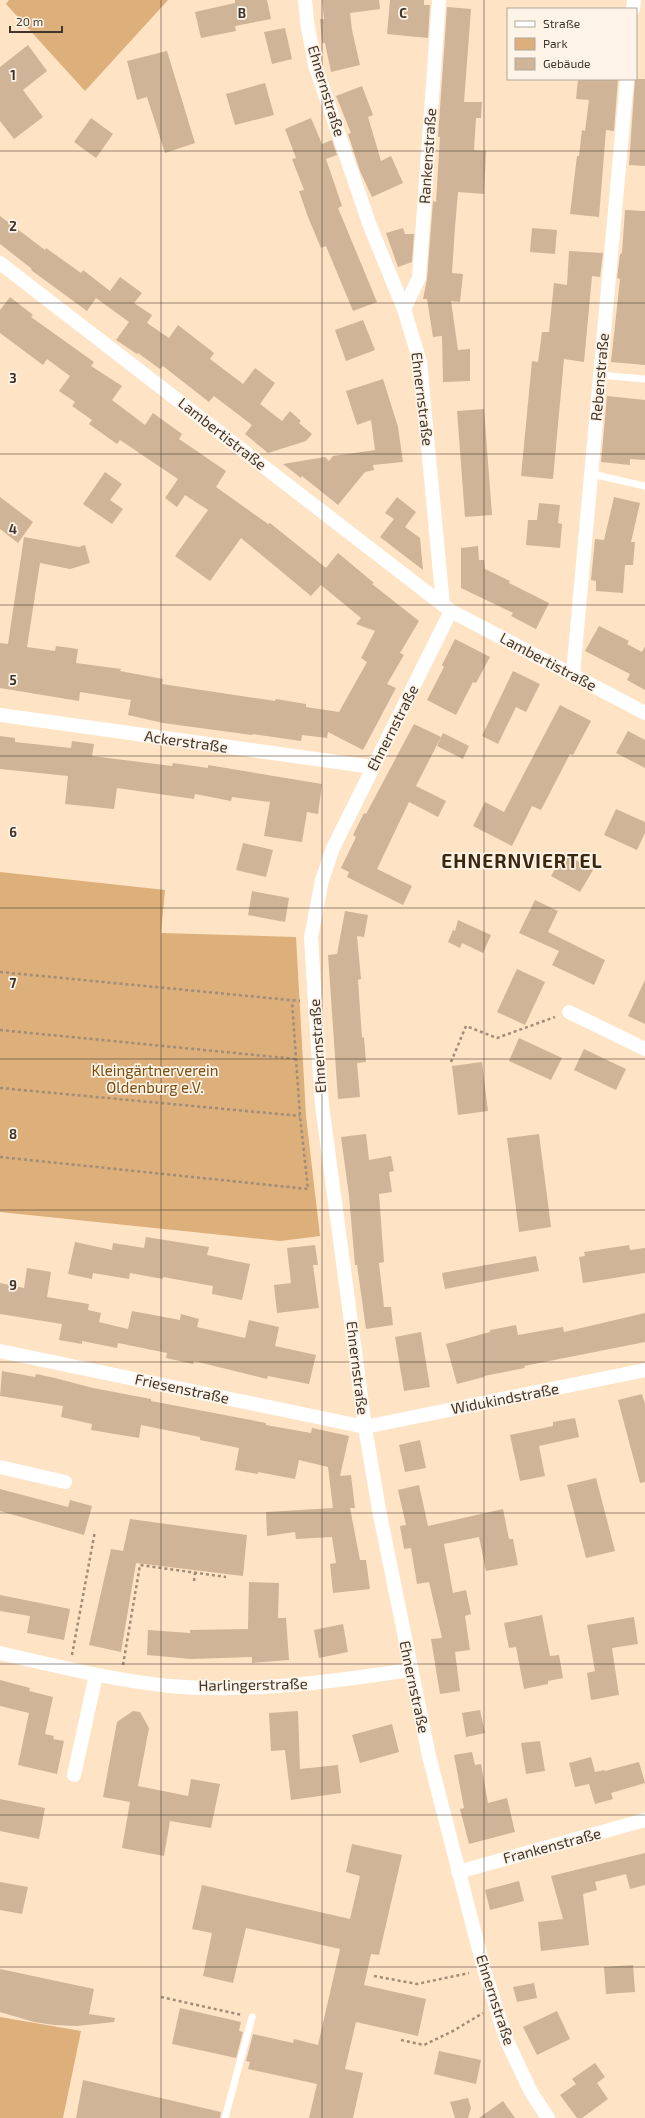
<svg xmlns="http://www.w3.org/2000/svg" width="645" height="2118" font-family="'Exo 2',sans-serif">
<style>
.green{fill:#dcaf7b}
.building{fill:#cfb497}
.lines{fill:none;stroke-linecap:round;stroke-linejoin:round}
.path{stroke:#a08d78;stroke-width:2.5;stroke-dasharray:3 3;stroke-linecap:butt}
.service{stroke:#fff;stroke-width:7}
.minor{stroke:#fff;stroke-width:14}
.grid{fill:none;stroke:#41362b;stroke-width:1;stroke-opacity:0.55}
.labels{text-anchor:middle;stroke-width:3.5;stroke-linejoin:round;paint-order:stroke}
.street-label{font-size:15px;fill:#41362b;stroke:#fef3e7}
.park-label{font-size:15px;fill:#774d0f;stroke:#fef3e7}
.district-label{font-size:19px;font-weight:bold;letter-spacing:1px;fill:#3b270d;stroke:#fef3e7}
.grid-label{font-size:13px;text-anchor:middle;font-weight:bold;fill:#41362b;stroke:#fef3e7;stroke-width:3.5;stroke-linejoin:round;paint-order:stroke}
</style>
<rect width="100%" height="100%" fill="#fee3c4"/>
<!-- green -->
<g class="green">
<polygon points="9,0 168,0 85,91 6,4"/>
<polygon points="0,872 165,890 161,933 296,937 306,1116 320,1236 280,1241 0,1212"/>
<polygon points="0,2017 81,2031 63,2118 0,2118"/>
</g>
<!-- building -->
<g class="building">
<polygon points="235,0 267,0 271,19 235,26 236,31 201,38 195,12 235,3"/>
<polygon points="322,0 379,0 380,9 350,13 352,30 360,65 331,72 325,43 322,43 320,19 324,19"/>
<polygon points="390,0 424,0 424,5 430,5 428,38 387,34"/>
<polygon points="447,7 471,9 464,102 482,102 481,118 476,118 474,150 486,151 484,194 458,192 455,227 452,273 463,274 460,302 451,301 458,350 470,349 470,381 443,382 442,336 433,337 427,299 423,299 427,279 433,201 436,202 440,137 438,137"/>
<polygon points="285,28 292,59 272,64 264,32"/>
<polygon points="28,45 47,71 23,90 43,117 14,139 0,121 0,67"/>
<polygon points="167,51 195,143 165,153 147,97 137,100 127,61"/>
<polygon points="578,79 618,79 614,131 606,130 599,217 570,214 577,156 579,156 582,130 585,131 589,100 576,99"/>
<polygon points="635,79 645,79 645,166 629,165"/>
<polygon points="265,83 274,115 235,125 226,94"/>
<polygon points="362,86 373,115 368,117 381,161 391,156 403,183 372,197 360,171 348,134 351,133 336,96"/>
<polygon points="91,118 113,134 96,158 74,142"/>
<polygon points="311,118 322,144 332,140 337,155 326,159 342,206 338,208 377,302 353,311 326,246 321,248 308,217 299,191 304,190 292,159 296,158 285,129"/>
<polygon points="625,210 645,211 645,365 611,362 620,279 617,278 620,254 622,253"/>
<polygon points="0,216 45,250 46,248 81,273 83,270 110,291 120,277 142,293 134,303 152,315 147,323 169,338 178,325 214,353 210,359 243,384 255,368 275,383 260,404 282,421 290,411 301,421 299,423 312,434 306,441 268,453 245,434 252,425 214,396 209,402 163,366 160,369 138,353 137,354 116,340 129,322 96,298 87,311 31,270 32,269 0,244"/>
<polygon points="403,228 405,234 414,234 412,262 398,267 386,233"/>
<polygon points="532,228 557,230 555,254 530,252"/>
<polygon points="569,251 603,253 600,277 592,276 584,362 564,359 553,479 521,476 532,361 538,362 542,332 549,332 554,283 567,285"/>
<polygon points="10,297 33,315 31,317 94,362 91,366 122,386 112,400 145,425 153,413 182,434 179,439 226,471 216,487 268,524 270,523 326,568 338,553 374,583 372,584 419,621 400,653 404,655 387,684 396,688 363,750 328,732 327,738 302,735 301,741 253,734 252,735 163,723 128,715 131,700 80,692 79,701 0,688 0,643 8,644 24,537 79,547 85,545 90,563 70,569 40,563 27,647 55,651 56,646 78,649 76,663 121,669 120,671 163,679 162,684 275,701 276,699 306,704 306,707 339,712 367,662 361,658 375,631 356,624 361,618 321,585 311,596 241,538 210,581 175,556 208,510 185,495 177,507 165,498 178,479 120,440 117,444 89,424 92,420 72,406 75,402 59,391 70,376 47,359 43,365 0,333 0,310"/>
<polygon points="363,320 375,350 346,361 335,330"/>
<polygon points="383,379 398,427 403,462 373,465 374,470 365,472 338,505 302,476 301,478 283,464 325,457 329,461 333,456 375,450 371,420 357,425 346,391"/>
<polygon points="607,396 645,400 645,460 630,459 630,465 601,462"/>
<polygon points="484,409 492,515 465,517 457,411"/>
<polygon points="105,472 122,484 110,500 123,509 112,524 83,504"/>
<polygon points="0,497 33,522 18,543 0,529"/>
<polygon points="397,497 416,512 405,527 420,538 423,570 380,537 394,519 385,513"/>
<polygon points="614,497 640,503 631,542 635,542 633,565 625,565 623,593 596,591 596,581 591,580 595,539 604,540"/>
<polygon points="539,503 560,505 558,523 562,524 560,548 526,545 528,520 537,520"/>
<polygon points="478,546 479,560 484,560 485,569 510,581 509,583 549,603 536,629 511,616 513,613 461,588 461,548"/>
<polygon points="599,626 629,641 627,644 642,652 645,646 645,690 627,680 630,674 585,651"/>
<polygon points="455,639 490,657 476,683 473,682 456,715 427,700 444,667 442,665"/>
<polygon points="513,671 540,684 526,712 516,707 498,744 482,736"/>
<polygon points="560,705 591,721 573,755 570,754 541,810 532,806 512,846 473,826 485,802 504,812"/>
<polygon points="414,724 441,737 416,786 446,801 438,817 409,802 377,869 412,886 403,905 347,877 349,872 341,868 356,837 353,835 364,813 366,814"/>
<polygon points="628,731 645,740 645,768 616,753"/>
<polygon points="443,733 469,746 463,759 437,746"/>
<polygon points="0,736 15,738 15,742 71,748 72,741 94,744 92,756 172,766 173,763 208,768 208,765 322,784 318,814 307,812 302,842 264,836 270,802 232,797 231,801 195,794 194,799 117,788 114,809 65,804 68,776 0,769"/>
<polygon points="616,809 645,822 645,833 637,850 604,835"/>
<polygon points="243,843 273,850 266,877 236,870"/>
<polygon points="564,853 593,870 580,892 551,876"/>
<polygon points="252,891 289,898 285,922 248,915"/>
<polygon points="535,900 558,911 548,932 605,960 594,985 552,965 559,951 519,933"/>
<polygon points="345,911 368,915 364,937 357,936 361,979 358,980 362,1038 364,1037 366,1062 357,1063 360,1097 338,1099 328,955 337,954"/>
<polygon points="458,920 491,935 483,953 462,943 460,948 448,942 453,930 455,931"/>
<polygon points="517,969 545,982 525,1025 497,1012"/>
<polygon points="645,980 645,1024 628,1016"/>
<polygon points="519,1038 562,1058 551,1080 509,1061"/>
<polygon points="584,1049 626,1069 616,1090 574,1070"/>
<polygon points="482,1062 488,1111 458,1115 452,1066"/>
<polygon points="366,1134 369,1160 391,1156 394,1171 389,1172 392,1192 379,1194 384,1262 379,1263 384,1307 391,1307 393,1325 366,1329 357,1265 355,1265 349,1196 341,1137"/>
<polygon points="539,1134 551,1227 519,1232 507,1138"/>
<polygon points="146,1237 209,1247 207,1255 250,1264 242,1300 212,1294 213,1286 163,1277 163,1279 130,1273 129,1279 93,1273 92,1279 68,1274 75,1242 112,1250 113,1243 144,1248"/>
<polygon points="315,1245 318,1265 313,1265 319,1308 277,1313 274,1285 291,1283 287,1248"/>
<polygon points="629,1245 630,1250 645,1248 645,1273 583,1283 579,1257 585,1256 584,1252"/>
<polygon points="536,1256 539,1271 445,1289 442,1273"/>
<polygon points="27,1268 51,1272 47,1297 89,1304 88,1310 101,1313 99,1322 128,1329 132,1311 180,1320 181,1314 199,1319 197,1327 245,1338 249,1320 279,1327 275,1346 316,1355 309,1384 268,1376 267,1379 194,1361 193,1364 166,1358 167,1353 118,1343 117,1348 82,1341 82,1344 59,1340 62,1324 0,1314 0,1283 24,1288"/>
<polygon points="645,1313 645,1342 524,1366 525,1368 484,1376 484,1377 457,1384 446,1344 490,1332 490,1330 516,1325 518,1335 563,1327 564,1332"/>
<polygon points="421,1332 430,1387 404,1391 395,1337"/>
<polygon points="2,1371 35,1377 36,1374 55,1378 93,1388 151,1399 151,1401 266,1423 266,1425 311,1433 312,1428 349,1436 340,1476 351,1475 355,1508 350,1508 360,1560 366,1560 370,1589 333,1593 330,1564 336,1563 332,1537 296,1539 295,1532 267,1536 266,1512 333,1508 328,1467 299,1460 295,1479 258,1472 258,1474 235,1470 239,1448 200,1440 200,1437 141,1425 139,1438 91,1430 92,1424 61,1417 63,1406 0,1396"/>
<polygon points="642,1394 645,1404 645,1482 640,1483 618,1400"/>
<polygon points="575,1418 579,1437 539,1446 545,1476 520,1481 510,1435 553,1426 553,1422"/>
<polygon points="420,1440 426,1468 405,1472 399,1445"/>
<polygon points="596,1478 615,1551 586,1558 567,1485"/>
<polygon points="419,1485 428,1526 503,1509 509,1539 513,1539 518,1565 486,1571 479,1537 444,1544 453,1593 466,1590 471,1614 465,1616 470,1650 455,1652 460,1691 440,1694 431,1639 442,1638 429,1582 417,1584 411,1548 404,1549 400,1526 406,1525 398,1490"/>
<polygon points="0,1489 68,1507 70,1500 92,1506 84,1535 0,1511"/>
<polygon points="130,1519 247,1535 243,1576 136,1563 121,1652 89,1645 111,1549 123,1551"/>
<polygon points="249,1582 279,1583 278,1618 286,1618 289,1660 252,1663 252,1657 191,1659 147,1655 148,1630 190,1633 190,1630 248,1629"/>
<polygon points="0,1595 70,1609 64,1640 27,1633 30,1616 0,1611"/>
<polygon points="542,1615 550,1656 559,1655 563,1678 548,1681 548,1684 524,1689 516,1647 509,1648 504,1623"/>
<polygon points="634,1617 638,1644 612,1648 619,1695 591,1700 587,1673 595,1671 587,1625"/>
<polygon points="343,1624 348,1652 319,1658 314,1630"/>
<polygon points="0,1680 30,1688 29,1691 53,1697 45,1734 54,1736 53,1739 64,1741 57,1774 18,1765 29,1713 0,1706"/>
<polygon points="480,1710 485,1733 466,1737 462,1713"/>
<polygon points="133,1711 140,1712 149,1728 138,1786 188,1796 191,1779 220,1784 211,1828 170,1821 164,1856 122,1848 130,1802 103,1797 117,1722"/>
<polygon points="298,1711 300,1769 338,1765 341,1793 291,1800 285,1750 271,1751 269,1713"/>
<polygon points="392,1724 399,1752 360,1763 352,1735"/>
<polygon points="540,1741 545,1771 526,1774 521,1743"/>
<polygon points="472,1752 475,1765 481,1764 488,1803 507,1798 515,1832 469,1844 460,1809 464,1808 454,1755"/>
<polygon points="591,1757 595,1772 604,1770 605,1771 639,1762 645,1783 611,1793 613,1799 595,1804 589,1784 575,1787 569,1763"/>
<polygon points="0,1799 45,1808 39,1839 0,1831"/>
<polygon points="352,1844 402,1855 379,1955 371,1954 364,1985 426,1999 418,2036 356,2022 345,2069 363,2073 353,2118 309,2118 317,2084 248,2069 250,2062 246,2061 253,2034 293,2043 294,2039 318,2045 340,1949 246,1928 233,1983 203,1976 212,1933 192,1929 202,1885 350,1919 360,1876 346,1872"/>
<polygon points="645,1853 645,1885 630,1889 626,1874 595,1882 597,1890 583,1894 589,1945 541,1951 538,1922 563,1919 551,1876"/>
<polygon points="519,1881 524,1901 490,1910 485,1890"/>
<polygon points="0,1882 28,1887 22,1914 0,1910"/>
<polygon points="633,1965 635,1992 606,1994 604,1967"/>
<polygon points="0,1969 94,1989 89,2014 115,2018 114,2022 77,2026 54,2025 34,2022 0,2012"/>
<polygon points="534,1983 537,1998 517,2002 513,1987"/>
<polygon points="180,2008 241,2022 239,2031 243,2032 236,2058 172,2044"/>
<polygon points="557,2011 570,2039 537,2055 523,2027"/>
<polygon points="439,2051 481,2060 476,2084 434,2074"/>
<polygon points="595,2063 605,2077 597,2083 608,2099 582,2118 577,2118 560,2095 576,2084 572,2079"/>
<polygon points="83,2080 221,2112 220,2118 76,2118"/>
<polygon points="468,2098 471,2108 468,2118 455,2118 450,2102"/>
<polygon points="503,2101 515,2118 479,2118"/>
</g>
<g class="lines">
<!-- path -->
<g class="path">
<polyline points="0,972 300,1001"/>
<polyline points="0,1030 296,1059"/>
<polyline points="451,1062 466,1026 497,1038 555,1017"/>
<polyline points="0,1088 300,1116"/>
<polyline points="0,1157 308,1189 300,1116 292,1001"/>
<polyline points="194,1581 195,1573"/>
<polyline points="72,1655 95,1531"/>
<polyline points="123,1665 140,1565 226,1577"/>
<polyline points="374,1976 417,1984 469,1973"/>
<polyline points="161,1997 242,2015"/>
<polyline points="401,2040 424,2045 453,2031 483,2013"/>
</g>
<!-- service -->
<g class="service">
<polyline points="599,375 645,379"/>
<polyline points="592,474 645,486"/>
<polyline points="225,2118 252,2017"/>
</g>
<!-- minor -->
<g class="minor">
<polyline points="305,0 307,22 315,65 370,226 404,309 420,362 443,605"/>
<polyline points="633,9 634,0"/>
<polyline points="0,263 451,611 645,713"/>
<polyline points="404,309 419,278 439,0"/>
<polyline points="451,611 333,848 322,880 311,937 315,1003 322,1105 365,1427 379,1510 429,1756 484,1969 506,2039 531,2092 548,2118"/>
<polyline points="573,674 627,79"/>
<polyline points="0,715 373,767"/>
<polyline points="569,1012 645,1049"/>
<polyline points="0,1351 365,1427 645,1370"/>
<polyline points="0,1467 65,1482"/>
<path d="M 0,1653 C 56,1666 112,1680 169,1686 C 250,1693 330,1682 410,1670"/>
<polyline points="74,1775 96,1675"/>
<polyline points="458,1872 645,1820"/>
</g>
</g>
<!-- grid -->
<path class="grid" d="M 161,0 L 161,2118M 322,0 L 322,2118M 484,0 L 484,2118M 0,151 L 645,151M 0,303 L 645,303M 0,454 L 645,454M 0,605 L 645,605M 0,756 L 645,756M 0,908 L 645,908M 0,1059 L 645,1059M 0,1210 L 645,1210M 0,1362 L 645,1362M 0,1513 L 645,1513M 0,1664 L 645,1664M 0,1815 L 645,1815M 0,1967 L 645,1967"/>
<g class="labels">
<!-- street labels -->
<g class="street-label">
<text transform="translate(326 91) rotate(73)" y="5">Ehnernstraße</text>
<text transform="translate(428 156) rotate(-86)" y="5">Rankenstraße</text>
<text transform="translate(600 377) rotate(-85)" y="5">Rebenstraße</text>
<text transform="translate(422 399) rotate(83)" y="5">Ehnernstraße</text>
<text transform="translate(222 434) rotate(38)" y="5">Lambertistraße</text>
<text transform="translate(548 662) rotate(28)" y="5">Lambertistraße</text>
<text transform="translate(393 728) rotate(-63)" y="5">Ehnernstraße</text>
<text transform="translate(186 742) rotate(8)" y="5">Ackerstraße</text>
<text transform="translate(318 1046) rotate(-94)" y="5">Ehnernstraße</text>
<text transform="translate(357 1368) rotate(83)" y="5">Ehnernstraße</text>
<text transform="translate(182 1389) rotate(12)" y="5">Friesenstraße</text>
<text transform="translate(505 1399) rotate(-11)" y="5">Widukindstraße</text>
<text transform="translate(253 1685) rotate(-1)" y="5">Harlingerstraße</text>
<text transform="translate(414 1687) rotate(78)" y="5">Ehnernstraße</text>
<text transform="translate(552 1846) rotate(-15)" y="5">Frankenstraße</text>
<text transform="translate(495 2000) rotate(72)" y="5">Ehnernstraße</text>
</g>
<!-- park labels -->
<g class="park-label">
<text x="155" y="1076">Kleingärtnerverein<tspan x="155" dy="17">Oldenburg e.V.</tspan></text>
</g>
<!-- district labels -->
<g class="district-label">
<text x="522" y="868">EHNERNVIERTEL</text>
</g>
</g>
<g class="grid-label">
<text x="242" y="18">B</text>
<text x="403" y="18">C</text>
<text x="13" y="80">1</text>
<text x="13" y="231">2</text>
<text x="13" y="383">3</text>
<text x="13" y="534">4</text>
<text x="13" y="685">5</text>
<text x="13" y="837">6</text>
<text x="13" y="988">7</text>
<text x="13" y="1139">8</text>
<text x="13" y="1290">9</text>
</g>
<!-- legend -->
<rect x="507" y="8" width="130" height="72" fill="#fef3e7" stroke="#b2a79c"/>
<rect x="515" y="21" width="20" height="6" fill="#ffffff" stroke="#b2a79c"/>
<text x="543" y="28" font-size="12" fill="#41362b">Straße</text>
<rect x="515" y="38" width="20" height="12" fill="#dcaf7b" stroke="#b2a79c"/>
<text x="543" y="48" font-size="12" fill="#41362b">Park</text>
<rect x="515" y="58" width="20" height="12" fill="#cfb497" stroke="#b2a79c"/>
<text x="543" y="68" font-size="12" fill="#41362b">Gebäude</text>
<!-- scale -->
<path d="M10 26v6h52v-6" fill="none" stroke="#41362b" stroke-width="2"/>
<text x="16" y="26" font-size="12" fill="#41362b" stroke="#fef3e7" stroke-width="3" paint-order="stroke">20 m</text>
</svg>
